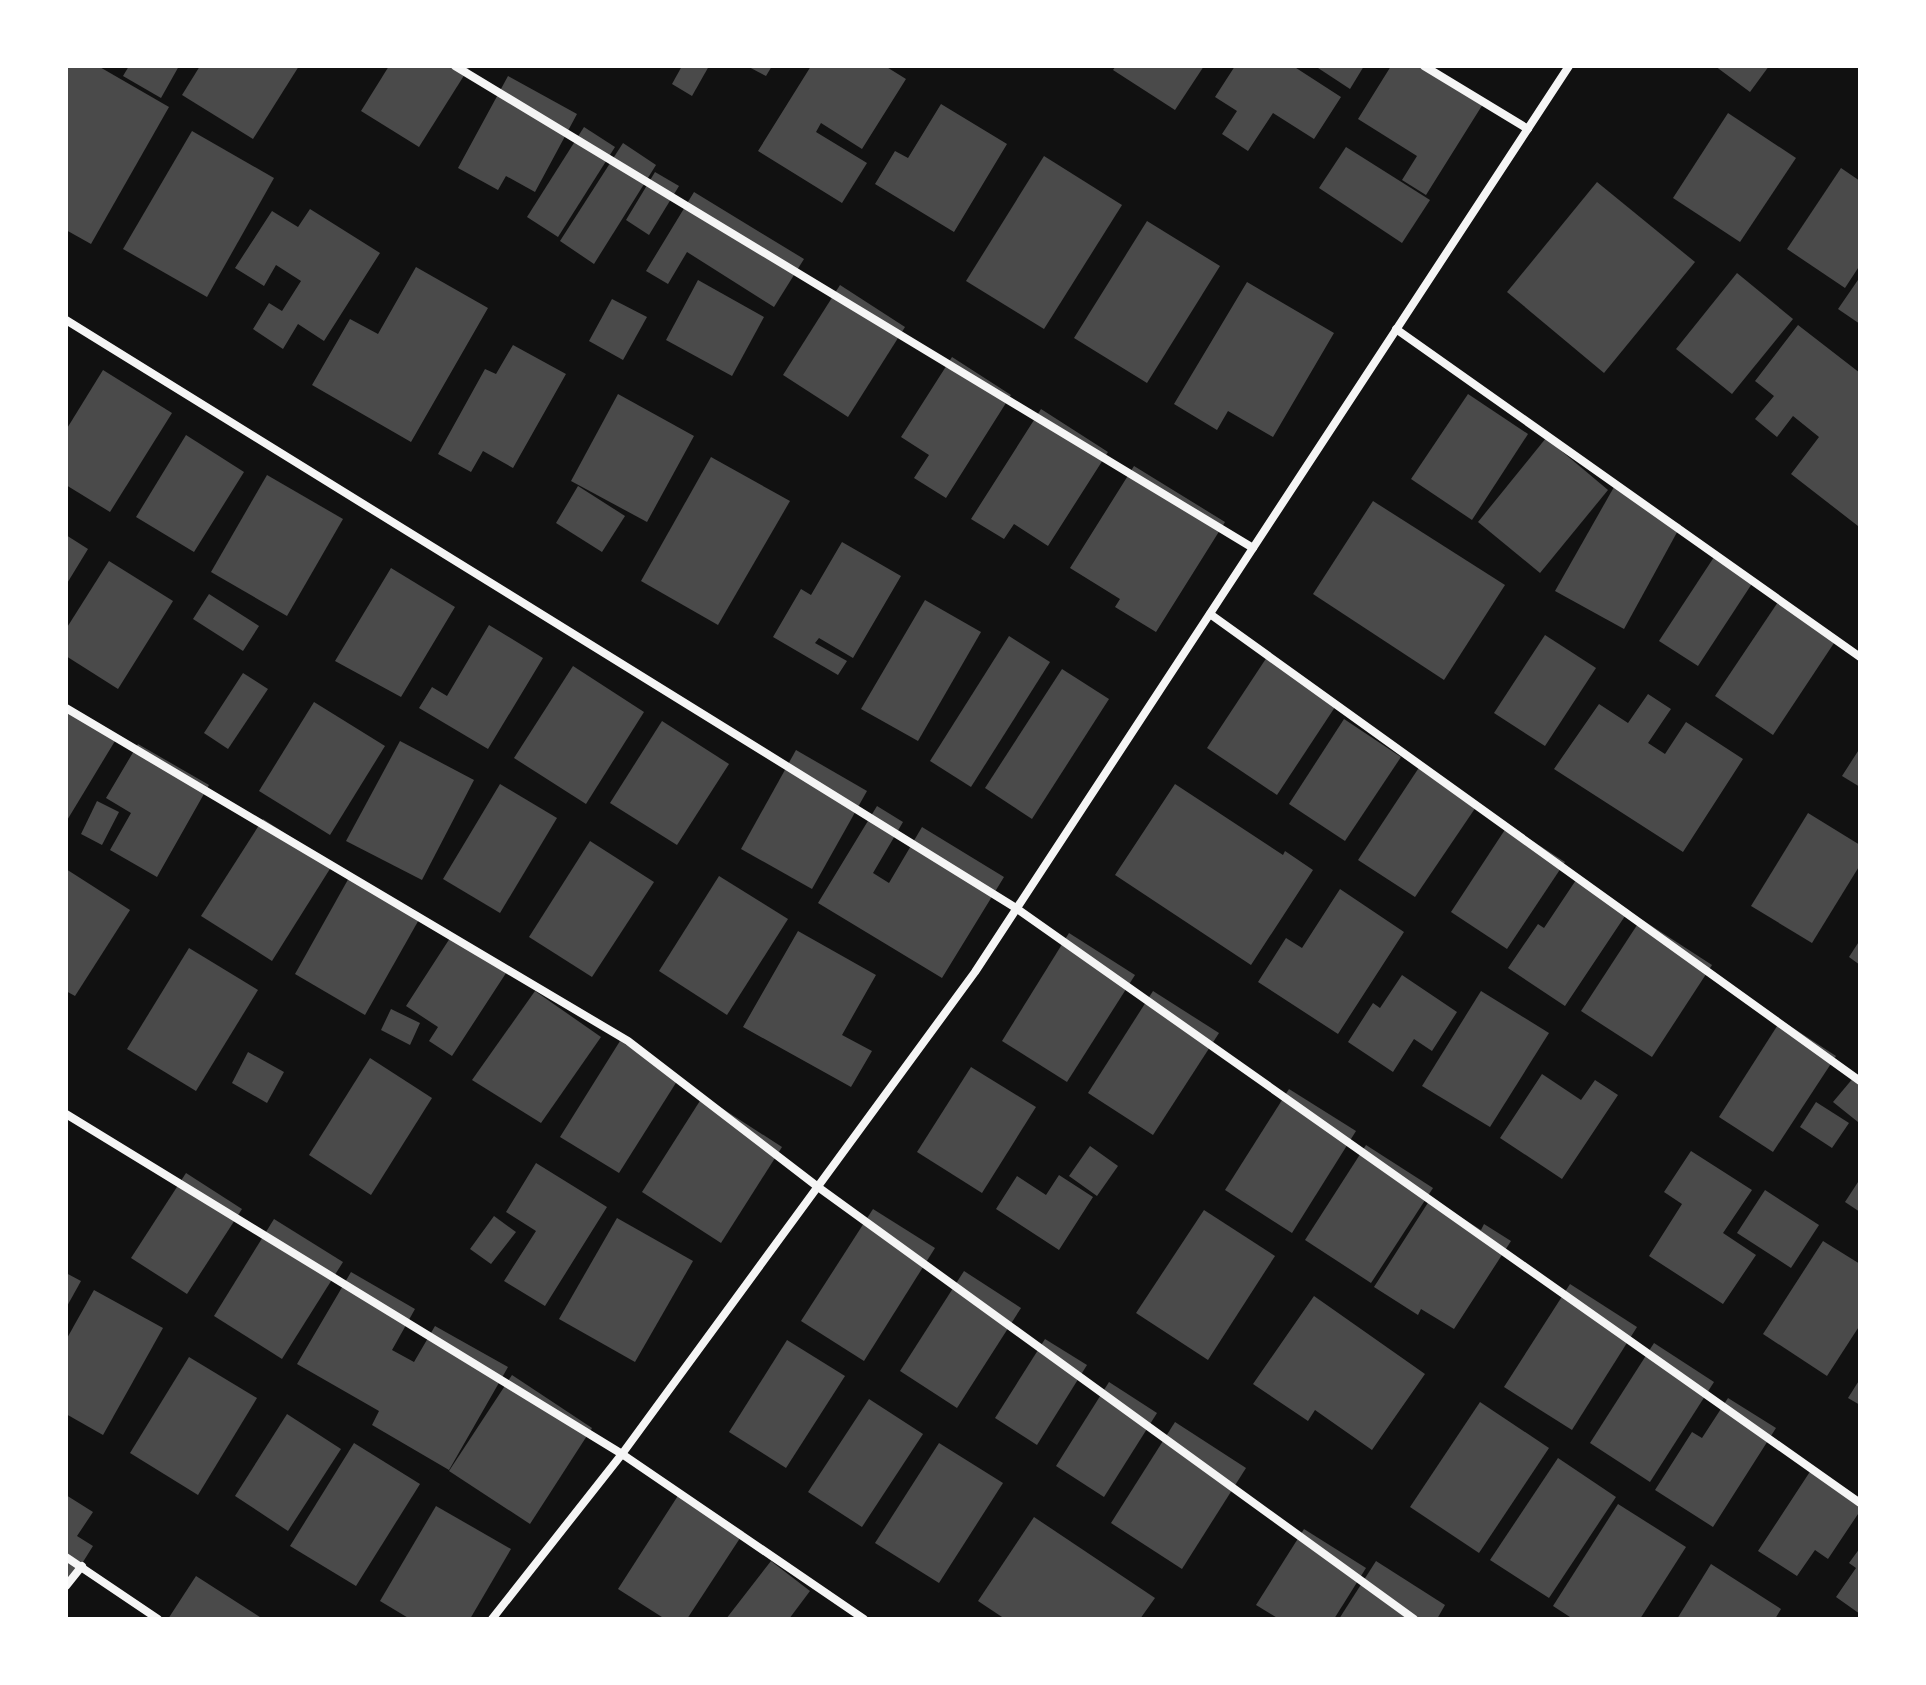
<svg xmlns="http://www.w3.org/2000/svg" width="1926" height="1685" font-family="Manrope,sans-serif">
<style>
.building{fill:#4a4a4a}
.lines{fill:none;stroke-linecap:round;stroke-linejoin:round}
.minor{stroke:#f5f5f5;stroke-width:8}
</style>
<rect width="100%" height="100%" fill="#111"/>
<!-- building -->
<g class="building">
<polygon points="66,66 98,66 169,107 91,244 66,230"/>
<polygon points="129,66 179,66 161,98 123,76"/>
<polygon points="200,66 299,66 253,139 182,95"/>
<polygon points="389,66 470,66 419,147 361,111"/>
<polygon points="682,66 709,66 692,96 672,84"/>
<polygon points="747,66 772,66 766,76"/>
<polygon points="811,66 885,66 906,79 862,149 821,123 816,132 867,163 842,203 758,151"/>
<polygon points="1116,66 1204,66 1175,110 1113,70"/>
<polygon points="1235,66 1293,66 1341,97 1314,139 1273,113 1248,151 1222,134 1237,111 1215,97"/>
<polygon points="1315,66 1364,66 1350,89"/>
<polygon points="1391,66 1423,66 1483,104 1426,195 1402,180 1417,156 1358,119"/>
<polygon points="1715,66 1769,66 1750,92"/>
<polygon points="508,76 577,114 535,192 506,176 498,190 458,168"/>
<polygon points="941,104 1007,144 954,232 875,184 895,151 908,158"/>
<polygon points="1728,113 1796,158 1740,242 1673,198"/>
<polygon points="584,127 615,147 558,237 527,217"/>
<polygon points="192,131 274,178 207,297 123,249"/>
<polygon points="623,143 656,165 594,264 560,241"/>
<polygon points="1346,147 1430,200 1402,243 1319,188"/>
<polygon points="1044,156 1122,205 1044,329 966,281"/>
<polygon points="1841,168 1860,181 1860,265 1845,288 1787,249"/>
<polygon points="655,172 679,186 649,235 626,220"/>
<polygon points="1597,182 1695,262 1604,373 1507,292"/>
<polygon points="694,192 804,259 774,307 687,252 668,284 646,271"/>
<polygon points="310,209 380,253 324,341 298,324 283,349 253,329 269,303 282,311 301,281 276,265 264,286 235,268 272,211 298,227"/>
<polygon points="1147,221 1220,266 1147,383 1074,338"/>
<polygon points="416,267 488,308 411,442 312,385 350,319 378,334"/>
<polygon points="1737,273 1793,319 1732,394 1676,349"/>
<polygon points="1860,277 1860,324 1838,309"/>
<polygon points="698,280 764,317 732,376 666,340"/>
<polygon points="1247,282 1334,333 1273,437 1228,411 1217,430 1174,404"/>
<polygon points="840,285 905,327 848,417 783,375"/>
<polygon points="612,299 647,317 623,360 589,341"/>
<polygon points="1798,325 1860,373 1858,526 1791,474 1819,437 1793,416 1777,437 1755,419 1774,396 1755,381"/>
<polygon points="513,345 566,374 513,468 483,451 471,472 438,454 485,369 496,374"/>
<polygon points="952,357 1011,395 946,498 914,478 929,455 901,437"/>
<polygon points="103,370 172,413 110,512 66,485 66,430"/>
<polygon points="618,394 694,436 647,522 571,481"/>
<polygon points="1468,394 1528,434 1472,520 1411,479"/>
<polygon points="1041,409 1108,452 1048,546 1014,524 1004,539 971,519"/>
<polygon points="186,435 244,472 194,552 136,517"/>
<polygon points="1546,438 1608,490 1540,573 1478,522"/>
<polygon points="711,457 790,501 718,625 641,581"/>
<polygon points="1134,466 1225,522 1156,632 1115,607 1120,599 1070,568"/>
<polygon points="267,475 343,519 287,616 211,572"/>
<polygon points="578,486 625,516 602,552 556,523"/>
<polygon points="1614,487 1681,525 1624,629 1555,591"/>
<polygon points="1373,501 1505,585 1444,680 1313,594"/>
<polygon points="66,535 88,549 66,585"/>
<polygon points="842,542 901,576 853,658 819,638 815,643 847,661 838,675 773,637 801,589 811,595"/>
<polygon points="1716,554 1755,579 1698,666 1659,641"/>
<polygon points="109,561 173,601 118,689 66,656 66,629"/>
<polygon points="391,568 455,607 401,697 335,661"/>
<polygon points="209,594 259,626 243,651 193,619"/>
<polygon points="1780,599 1838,637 1773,735 1715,696"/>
<polygon points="925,600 981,632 918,741 861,709"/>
<polygon points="489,625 543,658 488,749 419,708 432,687 447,696"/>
<polygon points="1545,635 1596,668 1545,746 1494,713"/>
<polygon points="1009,636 1050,662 971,787 930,761"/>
<polygon points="1267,657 1337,704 1277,795 1207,748"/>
<polygon points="573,666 644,712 586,804 514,758"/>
<polygon points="1062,669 1109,699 1032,819 985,788"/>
<polygon points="243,673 268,689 228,749 204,733"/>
<polygon points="1648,694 1671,709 1648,743 1665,754 1686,722 1743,759 1683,852 1554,769 1599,704 1628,723"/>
<polygon points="314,702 385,746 330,835 259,791"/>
<polygon points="66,704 118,736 66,822"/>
<polygon points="1344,719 1401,757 1345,841 1289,804"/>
<polygon points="662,721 729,764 677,845 610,803"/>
<polygon points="400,741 474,780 422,880 346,841"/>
<polygon points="138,744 209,785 157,877 110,850 131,813 106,798"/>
<polygon points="1860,748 1860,787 1842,776"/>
<polygon points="796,750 867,791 812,889 741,849"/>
<polygon points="1420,766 1478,804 1415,897 1358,860"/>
<polygon points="500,784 557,818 500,913 443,879"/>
<polygon points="1175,784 1283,855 1285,851 1313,870 1251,965 1115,875"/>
<polygon points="97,801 119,812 102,845 81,834"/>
<polygon points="877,806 903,822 873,873 889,883 922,827 1004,877 942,978 818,903"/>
<polygon points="1808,813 1860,845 1860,865 1812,943 1751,906"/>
<polygon points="263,819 333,864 272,961 201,916"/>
<polygon points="1508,825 1565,862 1507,949 1451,912"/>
<polygon points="590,841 654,882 592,977 529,937"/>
<polygon points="66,869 130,910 75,996 66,991"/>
<polygon points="350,876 421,916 365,1015 295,974"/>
<polygon points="719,876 788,919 727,1015 659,971"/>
<polygon points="1578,877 1629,910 1565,1006 1508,968 1538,924 1544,928"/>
<polygon points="1340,889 1404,932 1338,1034 1258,982 1286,938 1302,948"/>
<polygon points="1641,919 1712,965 1652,1057 1581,1011"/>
<polygon points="798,931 876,975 842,1035 872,1051 851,1087 743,1027"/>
<polygon points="1069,933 1135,975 1067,1082 1002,1041"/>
<polygon points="452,935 508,970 452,1056 429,1041 438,1027 406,1006"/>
<polygon points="1860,940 1860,965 1849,957"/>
<polygon points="189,948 258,990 196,1091 127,1049"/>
<polygon points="1402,975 1457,1012 1432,1051 1414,1039 1393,1072 1348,1042 1373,1003 1380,1008"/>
<polygon points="535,991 601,1037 541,1123 472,1080"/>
<polygon points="1153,991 1219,1033 1153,1135 1088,1093"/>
<polygon points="1481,991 1549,1033 1490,1127 1422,1086"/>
<polygon points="391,1009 420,1023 410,1045 381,1030"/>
<polygon points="1781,1020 1836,1056 1773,1152 1719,1117"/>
<polygon points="620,1041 679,1078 619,1173 560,1137"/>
<polygon points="248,1052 284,1072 267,1103 232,1083"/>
<polygon points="370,1058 432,1098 371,1195 309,1155"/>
<polygon points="971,1067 1036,1107 982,1193 917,1152"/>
<polygon points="1542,1074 1581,1100 1595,1080 1618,1095 1562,1179 1500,1138"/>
<polygon points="1854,1077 1860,1082 1858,1122 1833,1102"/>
<polygon points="1289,1089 1356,1131 1292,1233 1225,1190"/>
<polygon points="703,1096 782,1147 721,1243 642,1192"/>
<polygon points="1816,1102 1849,1123 1832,1148 1800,1127"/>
<polygon points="1366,1145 1433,1188 1371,1283 1305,1240"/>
<polygon points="1090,1146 1118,1166 1097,1196 1069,1176"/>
<polygon points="1691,1151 1752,1190 1723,1233 1756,1255 1723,1304 1649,1256 1682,1204 1664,1192"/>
<polygon points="536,1163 607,1207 545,1306 504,1281 536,1231 506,1212"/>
<polygon points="186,1173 242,1209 187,1294 131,1258"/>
<polygon points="1059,1175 1093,1197 1059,1250 996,1209 1017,1176 1046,1195"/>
<polygon points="1860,1179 1860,1212 1845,1202"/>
<polygon points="1765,1190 1819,1225 1791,1268 1737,1233"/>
<polygon points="1431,1198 1481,1230 1484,1224 1511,1241 1454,1329 1421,1309 1418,1315 1374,1287"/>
<polygon points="873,1209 935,1248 864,1361 801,1321"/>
<polygon points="1204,1210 1275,1256 1208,1360 1136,1313"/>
<polygon points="494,1216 516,1232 491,1264 470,1249"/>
<polygon points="617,1218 693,1261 635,1362 559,1319"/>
<polygon points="274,1219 343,1262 282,1359 214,1316"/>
<polygon points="1823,1241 1860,1264 1860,1325 1827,1376 1763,1334"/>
<polygon points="964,1271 1021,1308 957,1408 900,1371"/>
<polygon points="351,1272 415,1309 392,1350 414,1362 435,1326 508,1367 449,1470 372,1425 379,1411 297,1364"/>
<polygon points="66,1273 81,1281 66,1308"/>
<polygon points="1570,1284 1637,1327 1572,1430 1504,1387"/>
<polygon points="94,1290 163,1328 103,1435 66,1414 66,1340"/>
<polygon points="1314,1296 1425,1374 1372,1450 1315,1410 1308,1421 1253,1384"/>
<polygon points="1045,1339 1087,1365 1037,1445 995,1418"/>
<polygon points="787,1340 845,1376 786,1468 729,1432"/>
<polygon points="1654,1343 1714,1382 1650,1482 1590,1443"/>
<polygon points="189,1357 257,1398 198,1495 130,1453"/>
<polygon points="512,1375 592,1428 530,1524 449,1471"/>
<polygon points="1860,1379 1860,1405 1848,1398"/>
<polygon points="1109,1382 1157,1413 1104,1497 1056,1466"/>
<polygon points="1728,1398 1776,1428 1713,1527 1655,1490 1692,1432 1702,1438"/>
<polygon points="869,1399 923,1434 862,1527 808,1492"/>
<polygon points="1480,1402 1549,1448 1479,1553 1410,1507"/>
<polygon points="287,1414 341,1449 288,1531 235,1496"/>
<polygon points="1175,1422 1246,1468 1182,1569 1111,1523"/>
<polygon points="354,1443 420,1484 356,1586 290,1546"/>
<polygon points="939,1443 1003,1483 939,1583 875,1543"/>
<polygon points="1558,1458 1616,1497 1549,1598 1490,1560"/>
<polygon points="1813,1467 1860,1498 1860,1511 1828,1559 1815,1550 1797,1576 1758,1551"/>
<polygon points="681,1491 744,1532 687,1619 665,1619 618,1589"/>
<polygon points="66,1495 93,1512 77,1536 93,1546 66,1589"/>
<polygon points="1618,1504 1686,1547 1640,1619 1573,1619 1553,1606"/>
<polygon points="436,1506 511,1549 470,1619 410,1619 380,1601"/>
<polygon points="1034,1517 1155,1598 1140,1619 1005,1619 978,1601"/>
<polygon points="1304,1529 1366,1568 1334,1619 1279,1619 1256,1605"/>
<polygon points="1860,1548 1860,1614 1836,1597 1856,1568 1849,1563"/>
<polygon points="771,1561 810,1591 789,1619 726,1619"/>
<polygon points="1376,1561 1445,1605 1437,1619 1339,1619"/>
<polygon points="1711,1564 1781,1609 1775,1619 1677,1619"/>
<polygon points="196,1576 263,1619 168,1619"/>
</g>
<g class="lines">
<!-- minor -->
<g class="minor">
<polyline points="455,66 1253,548"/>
<polyline points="1424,66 1528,129"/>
<polyline points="66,320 1016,908 1860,1503"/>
<polyline points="1396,329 1860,657"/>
<polyline points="1210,614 1860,1081"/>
<polyline points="66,708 628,1041 818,1187 1414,1619"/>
<polyline points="66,1114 622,1454 864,1619"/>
<polyline points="66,1557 158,1619"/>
<polyline points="66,1586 82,1566"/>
<polyline points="492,1619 622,1454 975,972 1569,66"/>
</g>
</g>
<!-- border -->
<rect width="1926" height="1685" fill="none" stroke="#ffffff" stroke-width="136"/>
</svg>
